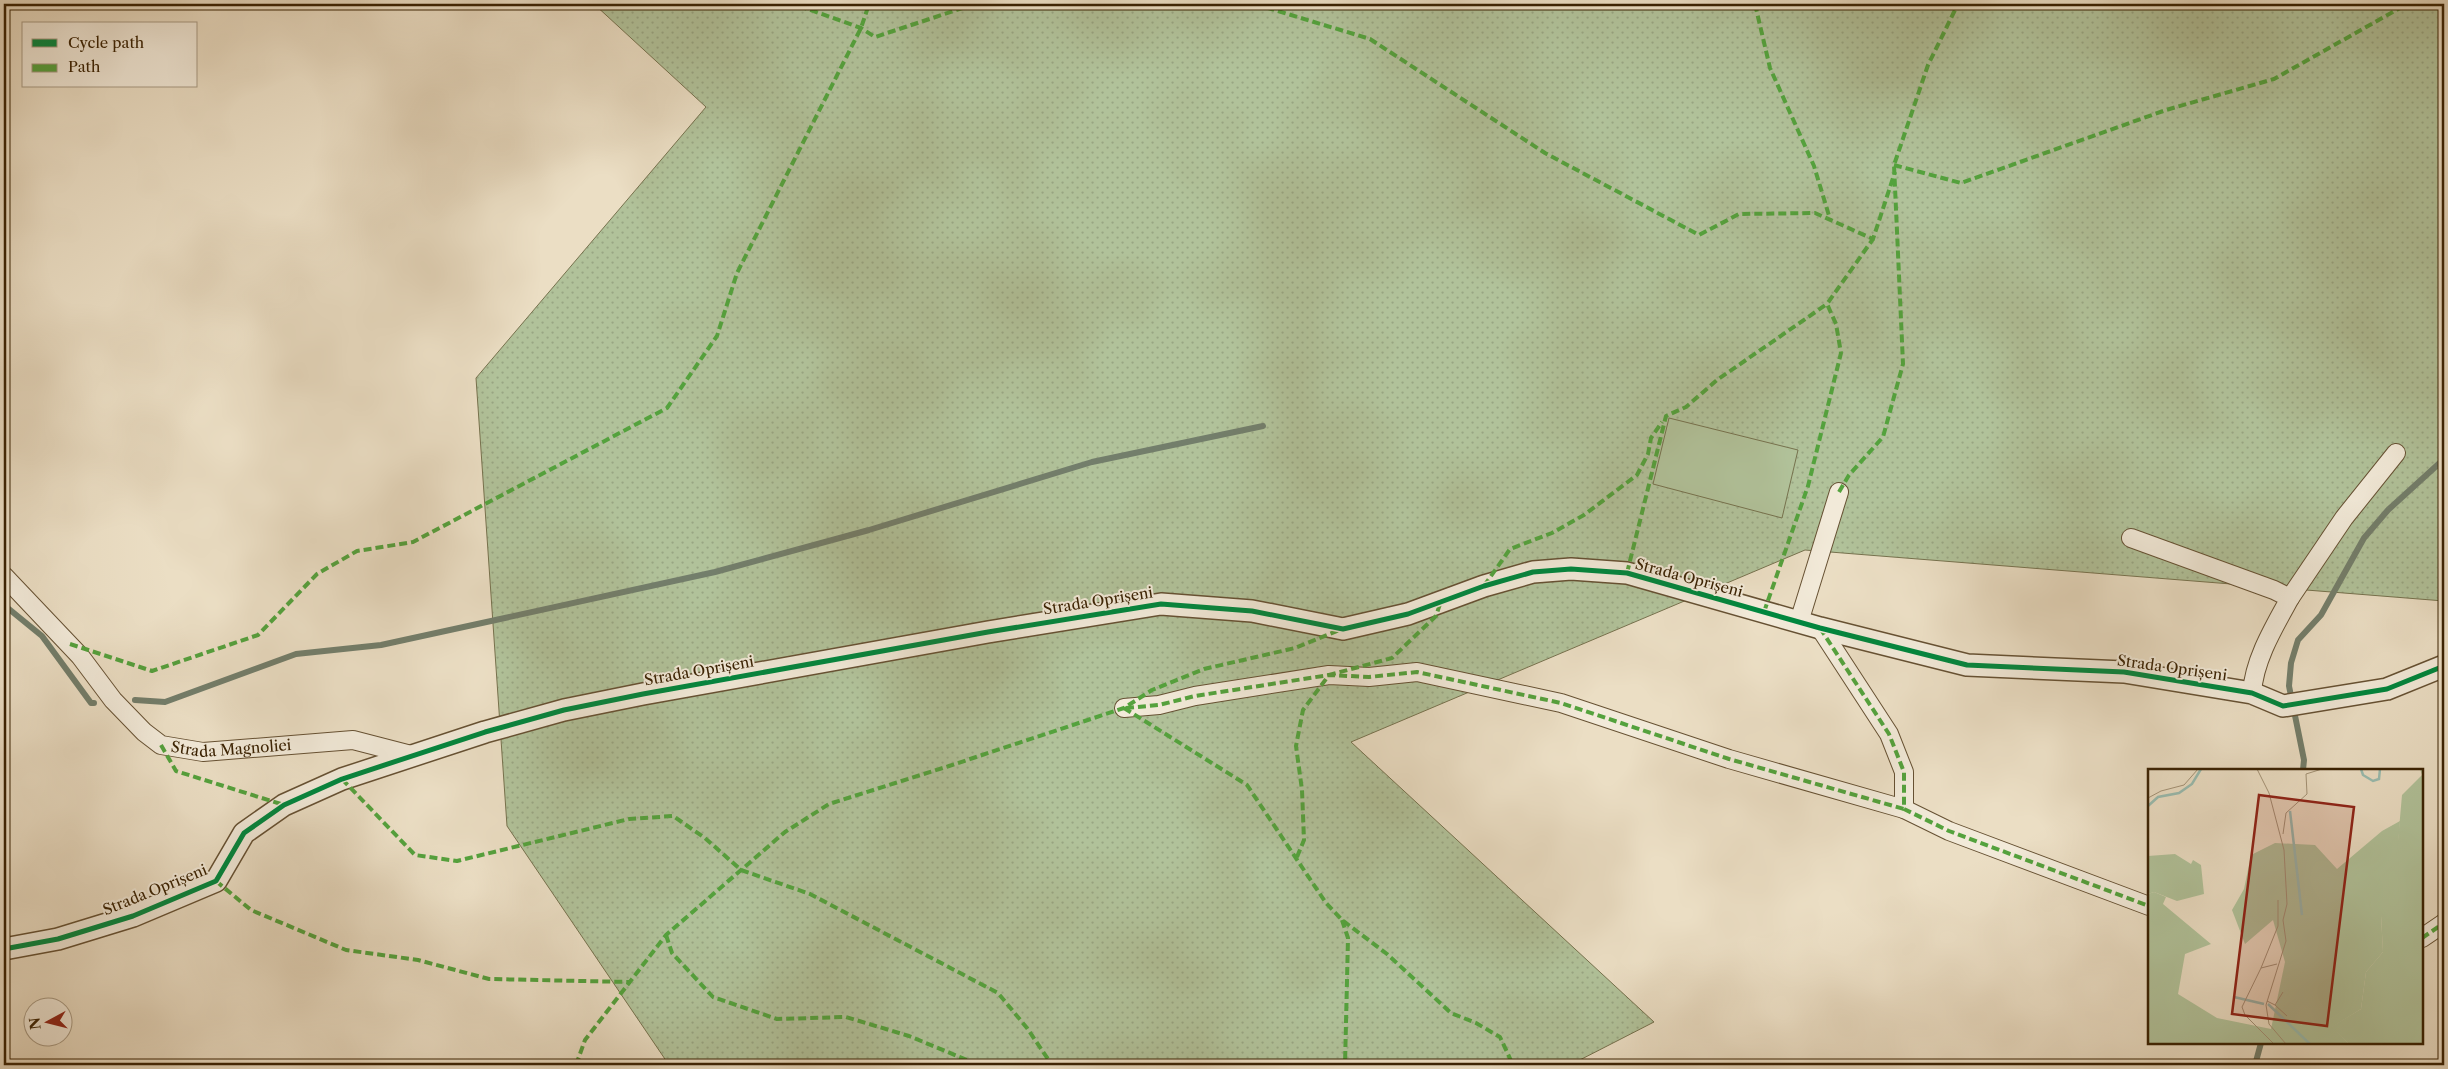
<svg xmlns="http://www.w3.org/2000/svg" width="2448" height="1069" font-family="'Libre Caslon Text',serif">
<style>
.grass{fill:url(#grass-dots);stroke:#76724e}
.garden{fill:#b1c29a;stroke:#76724e}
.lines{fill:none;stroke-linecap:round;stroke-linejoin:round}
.stream{stroke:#737e6b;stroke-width:6}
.minor-casing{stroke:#665133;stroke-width:20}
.tertiary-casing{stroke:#665133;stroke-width:24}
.minor{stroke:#f2ead9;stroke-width:18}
.tertiary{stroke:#f2ead9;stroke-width:21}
.quiet{stroke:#54a23d;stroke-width:4;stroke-dasharray:8 4;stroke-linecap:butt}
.cycleway-casing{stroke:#f2ead9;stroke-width:8}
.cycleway{stroke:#00873e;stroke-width:5}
.labels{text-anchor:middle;stroke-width:4;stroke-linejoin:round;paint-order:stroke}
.street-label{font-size:15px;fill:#3a2203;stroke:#f2ead9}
.inset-river{fill:none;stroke:#99bcb0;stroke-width:2.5}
.inset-road{fill:none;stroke:#a49377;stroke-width:1}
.view{fill:#8f2418;fill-opacity:0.15;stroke:#8f2418;stroke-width:2.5}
.inset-edge{fill:none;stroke:#3a2203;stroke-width:2.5}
</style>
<defs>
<pattern id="grass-dots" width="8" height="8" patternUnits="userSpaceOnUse" patternTransform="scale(1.25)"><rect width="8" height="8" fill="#b1c29a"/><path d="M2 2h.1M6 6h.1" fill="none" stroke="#99a683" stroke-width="1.8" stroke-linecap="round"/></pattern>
</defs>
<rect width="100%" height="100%" fill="#ebdec4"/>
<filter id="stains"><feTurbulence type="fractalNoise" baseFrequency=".004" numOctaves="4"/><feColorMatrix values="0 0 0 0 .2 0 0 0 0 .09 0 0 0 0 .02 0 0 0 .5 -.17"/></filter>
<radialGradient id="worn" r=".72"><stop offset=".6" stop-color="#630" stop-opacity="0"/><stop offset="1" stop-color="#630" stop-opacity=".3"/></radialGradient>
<!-- grass -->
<polygon class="grass" points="594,4 2444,4 2444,601 1805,550 1351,742 1654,1022 1570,1065 669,1065 507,826 476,378 706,107"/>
<!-- garden -->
<polygon class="garden" points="1669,418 1798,450 1782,518 1653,484"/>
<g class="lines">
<!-- stream -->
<g class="stream">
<polyline points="4,605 42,636 91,703 94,703"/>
<polyline points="135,700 165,702 296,654 381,645 715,572 869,530 1092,462 1263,426"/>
<polyline points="2303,770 2304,760 2289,686 2291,663 2298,640 2321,615 2364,538 2388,510 2444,459"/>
<polyline points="2255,1065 2261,1043"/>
</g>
<defs>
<g id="minor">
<path d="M 2131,538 L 2274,590 L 2290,598 C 2274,627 2254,660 2252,693"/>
<path id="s1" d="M 4,576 L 80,656 L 113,700 L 144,732 L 161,745 L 203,752 L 353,740 L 411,755"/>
<polyline points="2290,598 2344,518 2396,453"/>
<polyline points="1799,622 1839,492"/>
<polyline points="1820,628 1889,734 1904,772 1904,809 1949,831 2149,906"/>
<polyline points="1124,708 1159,705 1195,696 1329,675 1369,677 1417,672 1561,703 1729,759 1904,809"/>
<polyline points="2422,938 2444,923"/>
</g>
<polyline id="tertiary" points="4,949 58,939 133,916 216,881 244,833 284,805 342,779 485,732 564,710 643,694 988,632 1161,604 1252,611 1343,629 1408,614 1484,586 1533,572 1571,569 1627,573 1820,628 1967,665 2124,672 2252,693 2283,706 2387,689 2444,666"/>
</defs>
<!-- minor casing -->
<use href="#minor" class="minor-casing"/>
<!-- tertiary casing -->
<use href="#tertiary" class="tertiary-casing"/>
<!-- minor -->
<use href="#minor" class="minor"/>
<!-- tertiary -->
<use href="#tertiary" class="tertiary"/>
<!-- quiet -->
<g class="quiet">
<polyline points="800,4 805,8 861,28 875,37 975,4"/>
<polyline points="1255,4 1370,39 1545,153 1699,235 1739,214 1815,213 1873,239 1895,172"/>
<polyline points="1755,4 1770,68 1814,166 1830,219"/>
<polyline points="1894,165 1961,183 2166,110 2274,79 2407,4"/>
<polyline points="1839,492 1849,475 1883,437 1903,364 1894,165 1928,65 1958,4"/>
<polyline points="1627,573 1666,416 1686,407 1717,380 1827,304"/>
<polyline points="1484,586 1510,549 1552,533 1584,515 1637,475 1648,454 1651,438 1662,422"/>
<polyline points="1764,612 1808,486 1841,353 1836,324 1827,304 1873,239"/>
<polyline points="1820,628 1889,734 1904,772 1904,809 1949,831 2149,906"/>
<polyline points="70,644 152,671 258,635 317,574 357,551 413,542 667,408 717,336 737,273 861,28 869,4"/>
<polyline points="1124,708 1247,785 1326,903 1342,920 1387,954 1451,1013 1476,1023 1500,1037 1513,1065"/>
<polyline points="1126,708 1159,705 1195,696 1329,675 1369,677 1417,672 1561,703 1729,759 1904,809"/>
<polyline points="161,745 176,771 284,805"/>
<polyline points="342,779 415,855 457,861 629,819 673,816 705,838 741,870 810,894 998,993 1027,1028 1052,1065"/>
<polyline points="1297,857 1304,840 1302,790 1296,746 1303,710 1329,675 1392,658 1436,616 1441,601"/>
<polyline points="216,881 251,910 346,950 418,960 489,979 631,982"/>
<polyline points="1342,920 1348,938 1345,1065"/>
<polyline points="666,935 672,953 713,997 777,1019 846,1017 909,1036 979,1065"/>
<polyline points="2422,938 2444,923"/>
<polyline points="576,1065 585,1040 666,935 785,832 829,804 949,766 1124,708 1152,690 1204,669 1295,648 1342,629"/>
</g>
<defs>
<polyline id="cycleway" points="4,949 58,939 133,916 216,881 244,833 284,805 342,779 485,732 564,710 643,694 988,632 1161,604 1252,611 1343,629 1408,614 1484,586 1533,572 1571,569 1627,573 1820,628 1967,665 2124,672 2252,693 2283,706 2387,689 2444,666"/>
</defs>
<!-- cycleway casing -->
<use href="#cycleway" class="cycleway-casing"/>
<!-- cycleway -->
<use href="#cycleway" class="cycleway"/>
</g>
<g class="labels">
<!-- street labels -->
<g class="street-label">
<text transform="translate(1689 578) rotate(15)" y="5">Strada Oprișeni</text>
<text transform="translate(1098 601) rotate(-9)" y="5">Strada Oprișeni</text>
<text transform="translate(2172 668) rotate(8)" y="5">Strada Oprișeni</text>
<text transform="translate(699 671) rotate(-10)" y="5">Strada Oprișeni</text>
<text dy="5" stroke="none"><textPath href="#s1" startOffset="302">Strada Magnoliei</textPath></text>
<text transform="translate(155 890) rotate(-22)" y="5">Strada Oprișeni</text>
</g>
</g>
<!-- overview -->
<g transform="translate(2148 769)">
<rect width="275" height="275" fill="#ebdec4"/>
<path d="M 252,52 L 250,76 L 275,275 L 233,146 L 235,183 L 218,203 L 213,240 L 184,258 L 201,275 L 0,275 L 0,125 L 6,123 L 18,128 L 15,135 L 63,175 L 37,185 L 30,225 L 69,249 L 123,260 L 137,193 L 125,151 L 97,175 L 84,141 L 96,120 L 103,86 L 127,74 L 167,76 L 189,100 L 234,62 Z" fill="#b1c29a"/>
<path d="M 272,0 L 275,0 L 275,275 L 201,275 L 183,258 L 213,240 L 218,203 L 235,183 L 233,146 L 221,138 L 232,109 L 248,94 L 254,26 L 274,6 ZM 27,85 L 43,95 L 45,91 L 53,96 L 56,125 L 29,132 L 6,123 L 0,125 L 0,87 Z" fill="#b1c29a"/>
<path class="inset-river" d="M 213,0 L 215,6 L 225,12 L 231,10 L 232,0M 0,37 L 10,28 L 31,24 L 44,15 L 53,0M 142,42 L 154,146M 86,228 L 116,235M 120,235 L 162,275"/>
<path class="inset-road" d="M 109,0 L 121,24 L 136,81 L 139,135 L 135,151 L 138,172 L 118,236 L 121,255 L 138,275M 0,29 L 13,22 L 36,16 L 50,0M 135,65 L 138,44 L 159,25 L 158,5 L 174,0M 113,199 L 130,157 L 130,131M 119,232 L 127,236 L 135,223M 127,236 L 139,247M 126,275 L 97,246 L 94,238 L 113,199 L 129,195"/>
<path class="view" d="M 111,26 L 206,38 L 179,257 L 84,245 Z"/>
<rect width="275" height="275" class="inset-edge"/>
</g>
<!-- margin -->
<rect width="2448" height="1069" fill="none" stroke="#ebdec4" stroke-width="20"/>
<rect x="5" y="5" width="2438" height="1059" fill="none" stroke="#3a2203" stroke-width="2.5"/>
<rect x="10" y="10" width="2428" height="1049" fill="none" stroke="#3a2203"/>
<!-- legend -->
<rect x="22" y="22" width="175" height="65" fill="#f2ead9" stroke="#a89a83"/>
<rect x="32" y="39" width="25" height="8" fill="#00873e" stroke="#a89a83"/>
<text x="68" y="48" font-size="15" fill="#3a2203">Cycle path</text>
<rect x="32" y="64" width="25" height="8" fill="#54a23d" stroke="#a89a83"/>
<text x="68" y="72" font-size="15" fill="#3a2203">Path</text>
<!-- north arrow -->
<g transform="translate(48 1022) rotate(263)"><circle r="24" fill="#f2ead9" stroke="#a89a83"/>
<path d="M0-4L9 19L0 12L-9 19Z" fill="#8f2418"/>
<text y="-8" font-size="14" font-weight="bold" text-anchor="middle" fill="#3a2203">N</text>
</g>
<rect width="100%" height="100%" filter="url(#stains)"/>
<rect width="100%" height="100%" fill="url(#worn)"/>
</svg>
